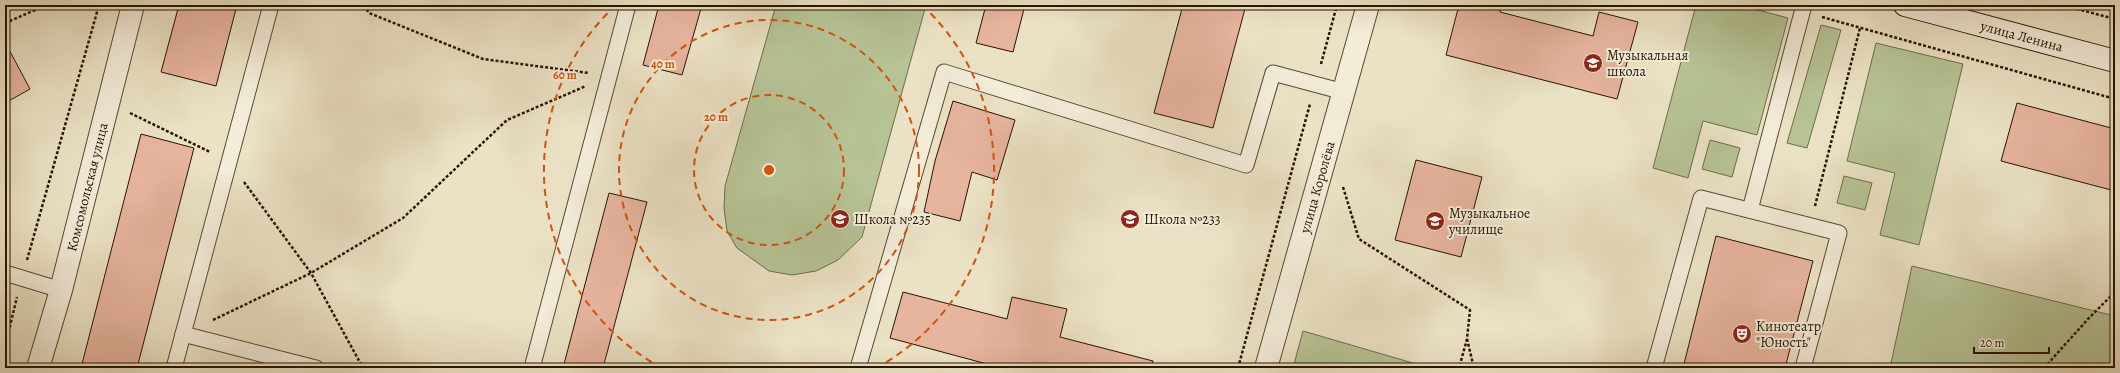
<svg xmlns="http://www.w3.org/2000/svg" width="2120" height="373" font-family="Alegreya,serif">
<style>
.green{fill:#b6c395;stroke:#6e6c4a}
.building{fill:#e7b49e;stroke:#271400}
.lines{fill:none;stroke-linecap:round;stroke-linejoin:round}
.lane-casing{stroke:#584831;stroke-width:17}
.street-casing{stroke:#584831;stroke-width:24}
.secondary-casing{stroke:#271400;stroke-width:24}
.path{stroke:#271400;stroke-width:2.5;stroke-dasharray:3 2;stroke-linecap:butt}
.lane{stroke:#f2ecd9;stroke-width:15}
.street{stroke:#f2ecd9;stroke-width:22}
.secondary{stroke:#f2ecd9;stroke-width:22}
.ring{fill:none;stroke:#d5520b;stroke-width:2;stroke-dasharray:7 5}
.labels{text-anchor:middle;stroke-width:4;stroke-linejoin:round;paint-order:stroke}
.street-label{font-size:14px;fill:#271400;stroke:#f2ecd9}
.poi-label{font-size:14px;fill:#271400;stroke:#f2ecd9;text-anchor:start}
.centre{fill:#d5520b;stroke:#f2ecd9;stroke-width:2}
.ring-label{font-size:12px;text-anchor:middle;font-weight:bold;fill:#d5520b;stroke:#f2ecd9;stroke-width:4;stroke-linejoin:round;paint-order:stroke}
</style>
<rect width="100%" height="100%" fill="#ebe2c5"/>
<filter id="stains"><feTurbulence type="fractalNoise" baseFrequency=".005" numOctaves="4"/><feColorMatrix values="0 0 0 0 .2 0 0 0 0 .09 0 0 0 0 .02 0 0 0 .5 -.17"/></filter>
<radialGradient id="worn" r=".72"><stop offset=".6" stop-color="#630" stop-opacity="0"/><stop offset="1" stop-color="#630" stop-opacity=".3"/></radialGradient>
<!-- green -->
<g class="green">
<polygon points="776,5 926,5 862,237 838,260 816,271 792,275 769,271 737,248 727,231 724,208 725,186"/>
<polygon points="1696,5 1739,5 1788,18 1757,135 1703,121 1688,178 1653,168"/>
<polygon points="1821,25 1841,30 1807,148 1787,143"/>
<polygon points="1876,43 1963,64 1919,245 1880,235 1895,173 1847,161"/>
<polygon points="1710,140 1740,148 1732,177 1702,169"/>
<polygon points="1844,176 1872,183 1865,210 1837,203"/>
<polygon points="1912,266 2115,316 2115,368 1890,368"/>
<polygon points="1303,331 1430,368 1431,368 1293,368"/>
</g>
<!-- building -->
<g class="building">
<polygon points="179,5 237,5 216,86 161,72"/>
<polygon points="659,5 702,5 682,75 643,65"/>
<polygon points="986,5 1025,5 1013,52 976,43"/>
<polygon points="1183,5 1246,5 1213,128 1154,113"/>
<polygon points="1459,5 1502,5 1500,12 1593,36 1599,12 1638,22 1617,99 1446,55"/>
<polygon points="5,42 30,89 5,103"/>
<polygon points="953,101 1015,120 997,180 972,172 960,221 924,212 935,161"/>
<polygon points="2017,103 2115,129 2115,191 2001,161"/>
<polygon points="141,134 194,148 137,368 81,368"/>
<polygon points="1416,160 1482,177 1461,257 1395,240"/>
<polygon points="609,193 647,202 603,368 563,368"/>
<polygon points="1716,236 1813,261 1785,368 1683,368"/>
<polygon points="903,292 1007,319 1012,297 1067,309 1060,337 1153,361 1152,368 986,368 987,364 890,338"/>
</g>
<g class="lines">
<defs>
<g id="lane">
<polyline points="1750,210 1804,5"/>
<polyline points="5,273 61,290"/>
<polyline points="183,334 316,368"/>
<polyline points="174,368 271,5"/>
<polyline points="532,368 628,5"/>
<polyline points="858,368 944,72 1246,165 1273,73 1344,92"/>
<polyline points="1654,368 1701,198 1839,233 1803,368"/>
</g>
<g id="street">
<polyline points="38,368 61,290 133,5"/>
<polyline points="1266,368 1368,5"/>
</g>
<polyline id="secondary" points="1905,5 2115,61"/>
</defs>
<!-- lane casing -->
<use href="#lane" class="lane-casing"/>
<!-- street casing -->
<use href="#street" class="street-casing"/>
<!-- secondary casing -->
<use href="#secondary" class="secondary-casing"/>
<!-- path -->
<g class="path">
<polyline points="364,5 369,13 483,59 589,73"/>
<polyline points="2062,5 2115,19"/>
<polyline points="1822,17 2115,99"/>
<polyline points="5,23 47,5"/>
<polyline points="1321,64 1337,5"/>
<polyline points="130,113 210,152"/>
<polyline points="244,182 311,273 363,368"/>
<polyline points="1343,187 1359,239 1470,310 1467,339 1459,368"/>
<polyline points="1815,206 1860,28"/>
<polyline points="27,260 99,5"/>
<polyline points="213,320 311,273 403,218 507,120 586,86"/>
<polyline points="1467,339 1474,368"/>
<polyline points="5,347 17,297"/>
<polyline points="5,368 6,368"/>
<polyline points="1238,368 1310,104"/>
<polyline points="2044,368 2088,319 2115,292"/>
</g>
<!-- lane -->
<use href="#lane" class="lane"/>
<!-- street -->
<use href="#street" class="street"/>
<!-- secondary -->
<use href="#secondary" class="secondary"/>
</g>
<!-- distance rings -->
<g class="ring">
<circle cx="769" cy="170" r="75"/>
<circle cx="769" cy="170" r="150"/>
<path d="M662 368A225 225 0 0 1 616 5M922 5A225 225 0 0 1 876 368"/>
</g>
<!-- icons -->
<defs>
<symbol id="school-disc" viewBox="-11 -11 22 22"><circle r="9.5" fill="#8f2418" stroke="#f2ecd9"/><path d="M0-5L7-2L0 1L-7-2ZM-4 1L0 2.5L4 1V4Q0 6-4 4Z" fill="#fff"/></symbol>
<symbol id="university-disc" viewBox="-11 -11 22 22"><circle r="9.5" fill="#8f2418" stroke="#f2ecd9"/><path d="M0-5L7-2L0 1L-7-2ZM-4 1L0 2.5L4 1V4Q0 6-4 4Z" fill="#fff"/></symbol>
<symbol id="theatre-disc" viewBox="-11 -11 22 22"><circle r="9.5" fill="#8f2418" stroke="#f2ecd9"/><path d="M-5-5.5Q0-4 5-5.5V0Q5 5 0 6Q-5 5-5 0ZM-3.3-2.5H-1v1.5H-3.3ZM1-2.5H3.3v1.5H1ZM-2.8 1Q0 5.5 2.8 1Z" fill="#fff"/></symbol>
</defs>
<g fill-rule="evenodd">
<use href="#school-disc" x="1582" y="52" width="22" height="22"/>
<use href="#school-disc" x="829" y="208" width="22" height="22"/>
<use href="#school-disc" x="1119" y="208" width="22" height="22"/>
<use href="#university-disc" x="1424" y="210" width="22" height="22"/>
<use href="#theatre-disc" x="1731" y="323" width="22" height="22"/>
</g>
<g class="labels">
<!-- street labels -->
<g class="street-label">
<text transform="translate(2022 36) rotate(15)" y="5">улица Ленина</text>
<text transform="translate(87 187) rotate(-76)" y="5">Комсомольская улица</text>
<text transform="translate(1317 187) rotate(-74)" y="5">улица Королёва</text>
</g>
<!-- poi labels -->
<g class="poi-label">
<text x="1607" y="60">Музыкальная<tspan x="1607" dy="16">школа</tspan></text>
<text x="1449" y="218">Музыкальное<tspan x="1449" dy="16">училище</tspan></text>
<text x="854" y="224">Школа №235</text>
<text x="1144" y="224">Школа №233</text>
<text x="1756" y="331">Кинотеатр<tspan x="1756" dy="16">"Юность"</tspan></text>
</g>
</g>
<circle cx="769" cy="170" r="6" class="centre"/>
<g class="ring-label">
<text x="663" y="68">40 m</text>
<text x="565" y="79">60 m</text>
<text x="716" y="121">20 m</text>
</g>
<!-- margin -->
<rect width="2120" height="373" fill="none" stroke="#ebe2c5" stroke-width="20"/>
<rect x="6" y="6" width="2108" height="361" fill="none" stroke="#271400" stroke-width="2"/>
<rect x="10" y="10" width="2100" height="353" fill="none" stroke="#271400"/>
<!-- scale -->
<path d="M1974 347v6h75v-6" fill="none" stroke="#271400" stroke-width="2"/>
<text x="1980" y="347" font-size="12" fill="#271400" stroke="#f2ecd9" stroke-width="3" paint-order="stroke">20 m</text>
<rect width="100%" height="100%" filter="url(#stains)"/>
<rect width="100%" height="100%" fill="url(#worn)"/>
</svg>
